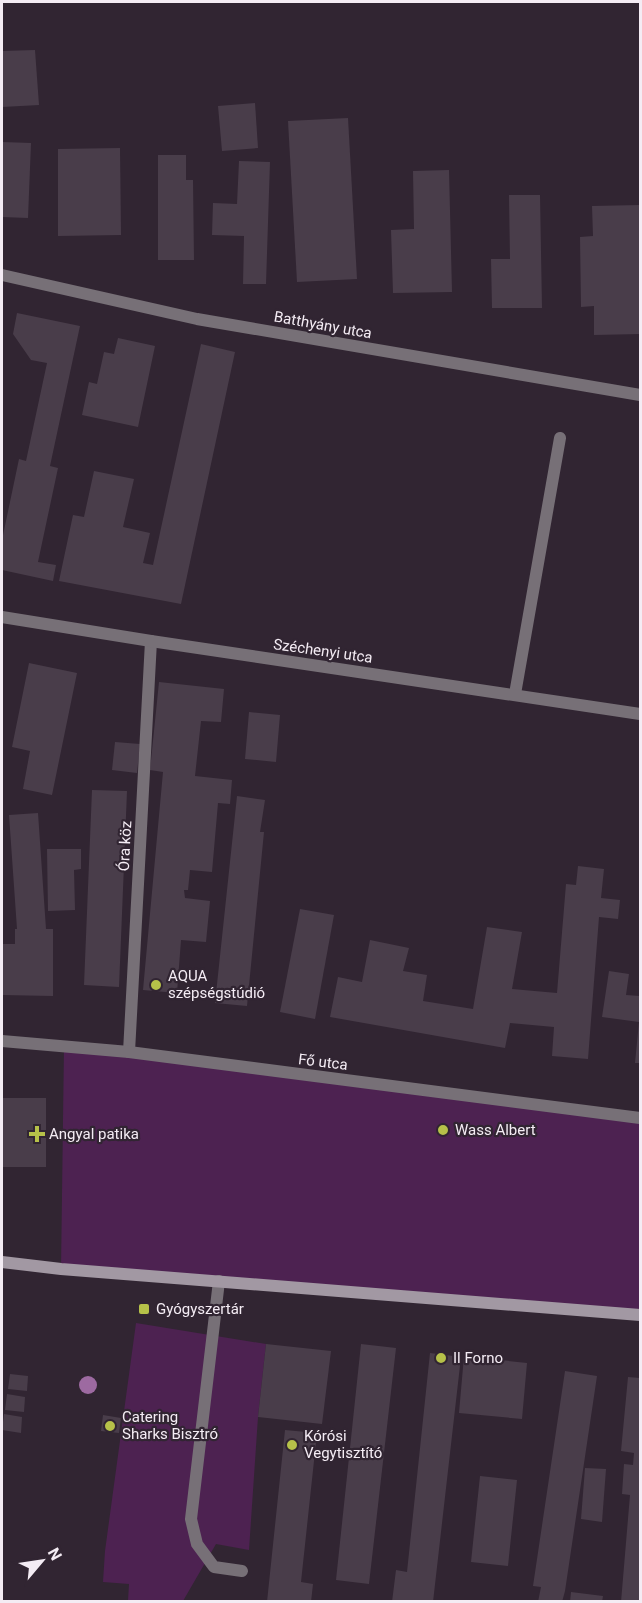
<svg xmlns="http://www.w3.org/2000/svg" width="642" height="1603" font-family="Roboto,sans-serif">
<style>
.green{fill:#4d2251}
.building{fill:#493d4a}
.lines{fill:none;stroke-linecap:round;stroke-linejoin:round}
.service{stroke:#777077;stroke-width:12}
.pedestrian{stroke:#777077;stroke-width:12}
.minor{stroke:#777077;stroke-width:12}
.secondary{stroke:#a298a3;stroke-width:12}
.tree{fill:#9d6aa1}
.poi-dot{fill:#b6c149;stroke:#312532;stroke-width:2}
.labels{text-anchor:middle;stroke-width:4.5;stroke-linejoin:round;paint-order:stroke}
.street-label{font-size:15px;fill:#f4ecf4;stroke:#312532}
.poi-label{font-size:15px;fill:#f4ecf4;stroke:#312532;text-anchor:start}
</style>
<rect width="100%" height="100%" fill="#312532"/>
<!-- green -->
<g class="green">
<polygon points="64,1047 640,1118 640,1315 61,1269"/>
<polygon points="136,1323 266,1344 258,1417 249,1550 216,1544 183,1601 128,1601 129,1584 103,1582 105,1551"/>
</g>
<!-- building -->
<g class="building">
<polygon points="35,50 39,105 2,107 2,51"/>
<polygon points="255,103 258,148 222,151 218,106"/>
<polygon points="348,118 357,279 297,282 288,121"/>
<polygon points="2,142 31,143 28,218 2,217"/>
<polygon points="120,148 121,235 58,236 58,149"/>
<polygon points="158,155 186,155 186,180 193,180 194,260 158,260"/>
<polygon points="239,161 270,162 266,284 243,284 244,236 212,235 213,203 237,204"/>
<polygon points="449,170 452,292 393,293 391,230 414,229 413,171"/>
<polygon points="509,195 540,195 542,308 492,308 491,259 510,259"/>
<polygon points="640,205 640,334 594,335 594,306 581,307 580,237 593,236 592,206"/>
<polygon points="17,313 80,326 50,466 58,468 38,562 56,565 53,581 2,570 2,540 19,459 26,461 47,363 31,360 13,334"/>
<polygon points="118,338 155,346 138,427 82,415 89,382 97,384 104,352 114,354"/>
<polygon points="201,344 235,352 181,604 59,581 73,515 84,517 94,471 134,479 123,527 150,533 143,563 153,565"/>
<polygon points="29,663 77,673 52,795 23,789 30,751 12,747"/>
<polygon points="159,682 224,689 221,722 201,721 195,776 232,780 230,804 218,803 212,872 190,870 188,890 184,890 185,898 210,901 206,942 181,940 177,993 143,990 163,772 150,770"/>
<polygon points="249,712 280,715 276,762 245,759"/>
<polygon points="115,742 140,744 137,773 112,770"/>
<polygon points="92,790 127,791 119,987 84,985"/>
<polygon points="237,796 265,800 260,832 264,832 247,1006 215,1003"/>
<polygon points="38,813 46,929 53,929 53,996 2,995 2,944 15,944 15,929 17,929 9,815"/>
<polygon points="47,849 81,849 81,869 74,870 75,910 48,911"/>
<polygon points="578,866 604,869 601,898 620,900 618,919 599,917 588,1059 552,1056 554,1027 510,1023 505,1048 330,1017 338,977 362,982 370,940 409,948 403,971 427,975 423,1001 473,1009 487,927 522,932 512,989 557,993 566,884 576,885"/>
<polygon points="300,909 334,915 315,1019 280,1012"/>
<polygon points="609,971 629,974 626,995 640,996 640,1063 635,1063 639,1022 602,1017"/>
<rect x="2" y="1098" width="44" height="69"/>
<polygon points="266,1344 331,1351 322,1424 258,1417"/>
<polygon points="361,1344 396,1348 369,1584 336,1580"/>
<polygon points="430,1353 461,1357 433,1602 392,1602 396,1570 407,1572"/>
<polygon points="464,1356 527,1363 522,1419 459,1413"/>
<polygon points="565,1371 597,1376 565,1591 562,1602 538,1602 541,1587 533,1586"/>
<polygon points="10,1374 28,1376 27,1391 8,1389"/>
<polygon points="628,1377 640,1378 640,1602 621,1602 630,1495 622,1494 624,1464 633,1465 634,1453 621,1451"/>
<polygon points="7,1394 25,1397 24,1412 5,1410"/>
<polygon points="4,1414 22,1417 21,1433 2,1430"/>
<polygon points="103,1415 121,1418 119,1433 101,1431"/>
<polygon points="285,1430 317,1433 301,1582 313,1584 311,1602 267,1602"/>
<polygon points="585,1468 606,1469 602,1522 581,1519"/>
<polygon points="480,1476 517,1480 508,1566 471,1562"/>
<polygon points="571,1592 603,1596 602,1602 570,1602"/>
</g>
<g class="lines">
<!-- service -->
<g class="service">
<polyline points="515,694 560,438"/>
<polyline points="219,1281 191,1519 197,1544 214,1567 242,1571"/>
</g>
<!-- pedestrian -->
<polyline class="pedestrian" points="129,1052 151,641"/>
<!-- minor -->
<g class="minor">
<polyline points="2,275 197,319 640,395"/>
<polyline points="2,617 151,641 640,714"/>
<polyline points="2,1041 129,1052 640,1118"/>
</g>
<!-- secondary -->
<polyline class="secondary" points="2,1262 61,1269 640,1315"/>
</g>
<!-- trees -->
<circle class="tree" cx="88" cy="1385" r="9"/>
<!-- markers -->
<g class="poi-dot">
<circle cx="156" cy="985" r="6"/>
<circle cx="443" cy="1130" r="6"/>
<path d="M34 1125h6v6h6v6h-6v6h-6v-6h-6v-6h6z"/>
<rect x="138" y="1303" width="12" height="12" rx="3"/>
<circle cx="441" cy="1358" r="6"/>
<circle cx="110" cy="1426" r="6"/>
<circle cx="292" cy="1445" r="6"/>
</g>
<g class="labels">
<!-- street labels -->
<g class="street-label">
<text transform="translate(323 325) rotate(10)" y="5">Batthyány utca</text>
<text transform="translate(323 651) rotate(8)" y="5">Széchenyi utca</text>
<text transform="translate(125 846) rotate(-87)" y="5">Óra köz</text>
<text transform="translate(323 1062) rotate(7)" y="5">Fő utca</text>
</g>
<!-- poi labels -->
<g class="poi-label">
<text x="168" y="981">AQUA<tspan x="168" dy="17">szépségstúdió</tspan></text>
<text x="455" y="1135">Wass Albert</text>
<text x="49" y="1139">Angyal patika</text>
<text x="156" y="1314">Gyógyszertár</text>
<text x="453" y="1363">Il Forno</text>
<text x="122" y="1422">Catering<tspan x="122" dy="17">Sharks Bisztró</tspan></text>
<text x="304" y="1441">Kórósi<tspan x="304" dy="17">Vegytisztító</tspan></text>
</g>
</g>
<!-- border -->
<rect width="642" height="1603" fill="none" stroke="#f4ecf4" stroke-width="6"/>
<!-- north arrow -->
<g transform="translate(42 1561) rotate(61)" stroke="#312532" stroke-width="4.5" paint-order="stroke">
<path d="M0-4.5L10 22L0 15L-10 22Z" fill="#f4ecf4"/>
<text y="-9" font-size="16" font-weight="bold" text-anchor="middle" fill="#f4ecf4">N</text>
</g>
</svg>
